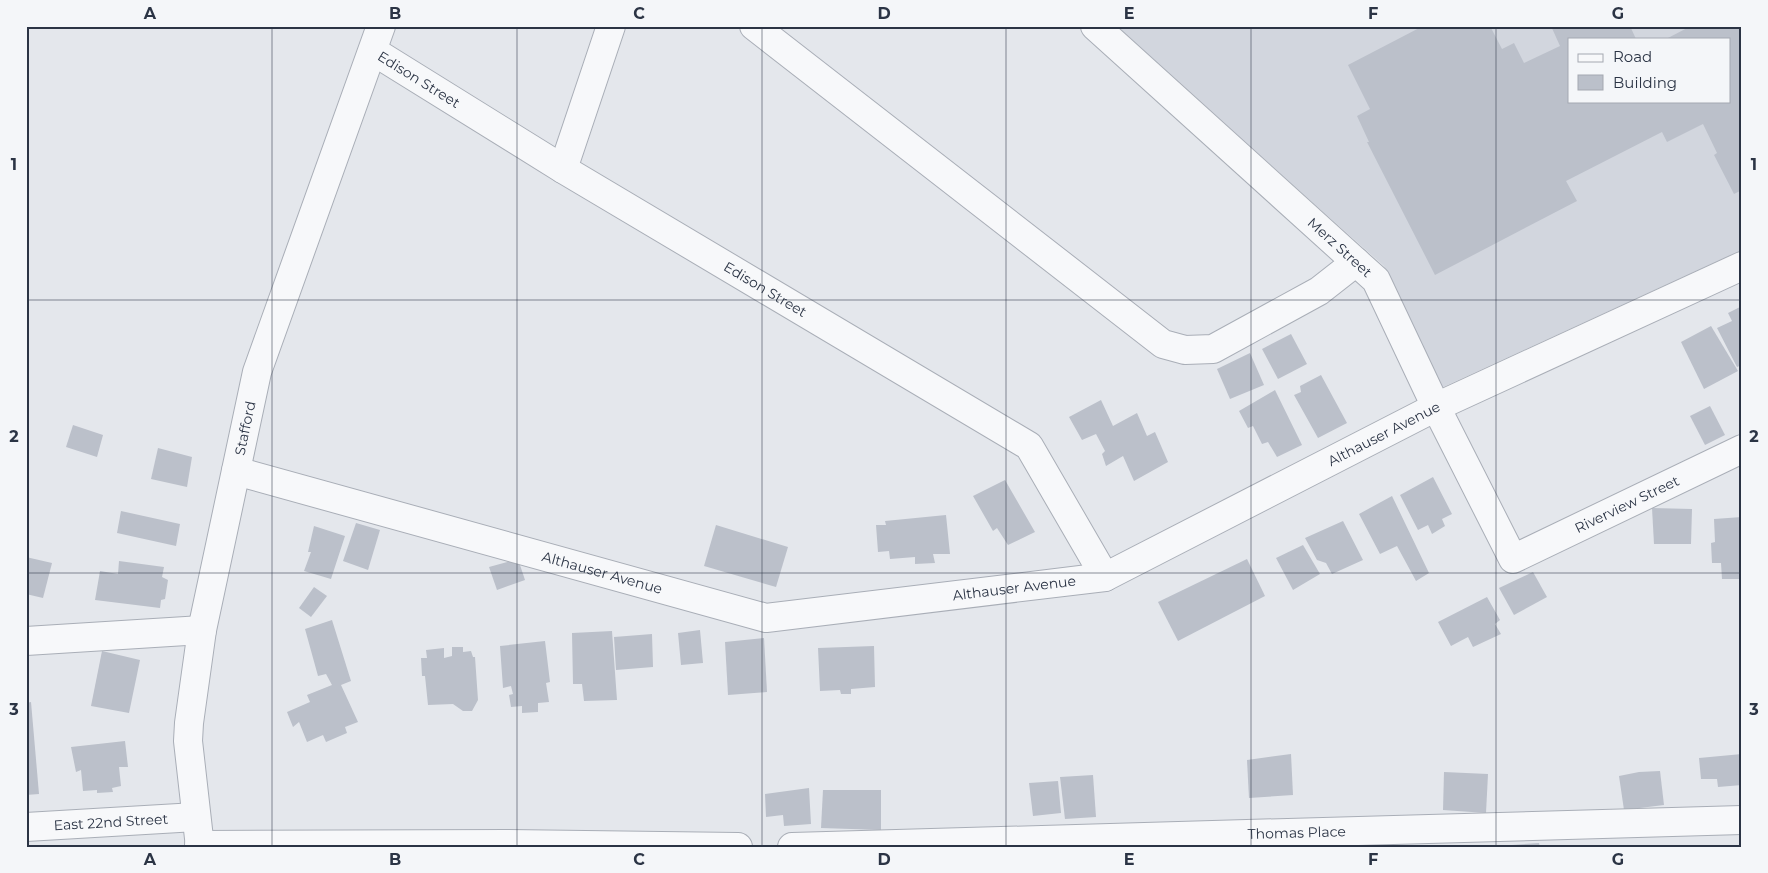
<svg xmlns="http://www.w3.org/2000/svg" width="1768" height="873" font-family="Montserrat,sans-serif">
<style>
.built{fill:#d2d6de;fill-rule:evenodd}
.building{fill:#bbc0ca}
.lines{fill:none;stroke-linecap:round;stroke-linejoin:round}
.minor-casing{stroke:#a9aeb7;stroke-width:30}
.minor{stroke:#f7f8fa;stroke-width:28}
.grid{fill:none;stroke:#2b3445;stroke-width:1;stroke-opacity:0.55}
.labels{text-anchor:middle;stroke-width:4;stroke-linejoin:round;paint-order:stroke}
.street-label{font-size:14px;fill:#2b3445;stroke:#f4f6f9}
.neatline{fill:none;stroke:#2b3445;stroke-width:2}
.grid-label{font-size:16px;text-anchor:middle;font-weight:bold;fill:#2b3445}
</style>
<rect width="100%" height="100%" fill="#e4e7ec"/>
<!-- built -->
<path class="built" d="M 1116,26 L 1742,26 L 1742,250 L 1441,388 L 1384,266 L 1115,27 ZM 1569,39 L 1729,39 L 1729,101 L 1569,101 Z"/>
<!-- building -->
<g class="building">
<polygon points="1423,26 1490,26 1502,49 1514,43 1524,63 1560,46 1551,26 1630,26 1636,39 1569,39 1569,101 1729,101 1729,39 1666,39 1691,26 1742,26 1742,190 1734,194 1714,155 1717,153 1703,124 1667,142 1662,132 1566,181 1577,201 1435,275 1367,142 1369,142 1357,116 1370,109 1348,65"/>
<polygon points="1742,306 1742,365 1737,367 1717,328 1732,321 1728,313"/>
<polygon points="1711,326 1738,371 1704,389 1681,342"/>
<polygon points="1291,334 1307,364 1278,379 1262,349"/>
<polygon points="1250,353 1264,385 1230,399 1217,369"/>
<polygon points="1321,375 1347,423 1318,438 1294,395 1301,392 1300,386"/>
<polygon points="1275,390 1302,445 1277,457 1268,442 1262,444 1253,426 1248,428 1239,411"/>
<polygon points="1101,400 1113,426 1137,413 1147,436 1155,432 1168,462 1134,481 1123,456 1106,466 1102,454 1105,451 1096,434 1082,440 1069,417"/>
<polygon points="1710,406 1725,435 1705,445 1690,416"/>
<polygon points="73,425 103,435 97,457 66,447"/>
<polygon points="158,448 192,457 187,487 151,479"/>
<polygon points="1433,477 1452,514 1442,519 1445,526 1432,534 1428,525 1418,530 1400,495"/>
<polygon points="1005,480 1035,532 1008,545 997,528 993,531 973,496"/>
<polygon points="1392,496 1429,573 1416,581 1397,546 1380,554 1359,514"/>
<polygon points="1652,508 1692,509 1691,544 1654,544"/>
<polygon points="121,511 180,524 176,546 117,533"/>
<polygon points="946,515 950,554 933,554 935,563 915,564 915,557 890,559 889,551 878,552 876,525 886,525 885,521"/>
<polygon points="1742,517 1742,579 1722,579 1721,563 1712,563 1711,543 1715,542 1714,519"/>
<polygon points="1343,521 1363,560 1332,574 1326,563 1317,560 1305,538"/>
<polygon points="356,523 380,530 368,570 343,561"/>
<polygon points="716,525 788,547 776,587 704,566"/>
<polygon points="314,526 345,536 331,579 304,571 311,552 308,552"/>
<polygon points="1303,545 1320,574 1293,590 1276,558"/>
<polygon points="26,557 52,563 43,598 26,594"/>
<polygon points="518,559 525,580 497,590 489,567"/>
<polygon points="1247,559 1265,596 1178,641 1158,602"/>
<polygon points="119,561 164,567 162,577 168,580 165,599 161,600 160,608 95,600 100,571 118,574"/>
<polygon points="1533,572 1547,597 1514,615 1499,588"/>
<polygon points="314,587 327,596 311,617 299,608"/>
<polygon points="1487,597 1500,620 1495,624 1501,634 1473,647 1468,637 1451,646 1438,622"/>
<polygon points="332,620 351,681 341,685 358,722 345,727 347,733 326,742 323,735 307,742 299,722 293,727 287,712 310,702 307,695 332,685 326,674 318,676 305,629"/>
<polygon points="700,630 703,663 681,665 678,633"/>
<polygon points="612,631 617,700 584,701 582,684 573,684 572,633"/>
<polygon points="652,634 653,667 616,670 614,637"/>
<polygon points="764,638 767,692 728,695 725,642"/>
<polygon points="545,641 550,682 546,683 549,702 538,703 538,712 522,713 522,706 511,707 509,695 513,694 511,686 503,688 500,646"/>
<polygon points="874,646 875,687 851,689 851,694 841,694 840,690 820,691 818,648"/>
<polygon points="452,647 463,647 463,652 471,651 473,657 475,657 478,700 472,711 463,711 453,704 428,705 425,676 422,676 421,658 427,658 426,650 444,648 444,658 452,656"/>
<polygon points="102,651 140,660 129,713 91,706"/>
<polygon points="31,702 39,794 26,795 26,703"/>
<polygon points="125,741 128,767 119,767 121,786 112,788 113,792 97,793 97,790 83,791 81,770 76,772 71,747"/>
<polygon points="1291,754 1293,795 1249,798 1247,760"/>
<polygon points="1742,754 1742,785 1718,787 1717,779 1701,779 1699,758"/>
<polygon points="1660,771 1664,805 1624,810 1619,776 1639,772"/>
<polygon points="1444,772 1488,774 1486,813 1443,810"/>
<polygon points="1093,775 1096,817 1065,819 1060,777"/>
<polygon points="1058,781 1061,813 1033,816 1029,783"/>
<polygon points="809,788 811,824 784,826 783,815 766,817 765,794"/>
<polygon points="823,790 881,790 881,830 821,828"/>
<polygon points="1539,843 1540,847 1512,847 1512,845"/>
</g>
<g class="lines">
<defs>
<g id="minor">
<polyline points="754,26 1163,344 1185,350 1213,349 1319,291 1356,262"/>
<path id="s1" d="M 1095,26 L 1376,280 L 1436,407 L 1513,559 L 1742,449"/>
<path id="s2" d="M 373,51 L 563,169 L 1029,446 L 1105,577"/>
<polyline points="563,169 611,26"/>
<path id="s3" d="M 236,471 L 766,618 L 1105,577 L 1436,407 L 1742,266"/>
<polyline points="26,641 202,630"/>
<path id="s4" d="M 26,827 L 196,817"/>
<polyline points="199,845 509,844 738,847"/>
<path id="s5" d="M 200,847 L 188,741 L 189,723 L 202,630 L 257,372 L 381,26"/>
<path id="s6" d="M 792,847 L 1742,820"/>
</g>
</defs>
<!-- minor casing -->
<use href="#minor" class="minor-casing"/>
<!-- minor -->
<use href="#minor" class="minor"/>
</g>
<!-- grid -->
<path class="grid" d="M 272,26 L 272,847M 517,26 L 517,847M 762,26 L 762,847M 1006,26 L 1006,847M 1251,26 L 1251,847M 1496,26 L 1496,847M 26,300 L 1742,300M 26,573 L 1742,573"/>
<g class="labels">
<!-- street labels -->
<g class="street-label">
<text dy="5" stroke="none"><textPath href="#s2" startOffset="54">Edison Street</textPath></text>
<text dy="5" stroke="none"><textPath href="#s1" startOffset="330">Merz Street</textPath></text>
<text dy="5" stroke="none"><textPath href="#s2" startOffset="459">Edison Street</textPath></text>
<text dy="5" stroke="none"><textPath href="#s5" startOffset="425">Stafford</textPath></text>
<text dy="5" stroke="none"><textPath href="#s3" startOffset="1205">Althauser Avenue</textPath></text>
<text dy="5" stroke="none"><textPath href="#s1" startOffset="816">Riverview Street</textPath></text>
<text dy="5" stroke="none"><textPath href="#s3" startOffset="380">Althauser Avenue</textPath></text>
<text dy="5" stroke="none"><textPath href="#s3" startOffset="800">Althauser Avenue</textPath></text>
<text dy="5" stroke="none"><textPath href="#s4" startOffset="85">East 22nd Street</textPath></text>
<text dy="5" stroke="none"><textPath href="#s6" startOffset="505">Thomas Place</textPath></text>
</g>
</g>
<!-- border -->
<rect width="1768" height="873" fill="none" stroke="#f4f6f9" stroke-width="55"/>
<!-- legend -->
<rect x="1568" y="38" width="162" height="65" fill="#f4f6f9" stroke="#a4a8b1"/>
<rect x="1578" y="54" width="25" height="8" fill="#f7f8fa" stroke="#a4a8b1"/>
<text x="1613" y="62" font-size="15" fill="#2b3445">Road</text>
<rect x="1578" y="75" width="25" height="15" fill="#bbc0ca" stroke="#a4a8b1"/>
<text x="1613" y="88" font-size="15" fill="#2b3445">Building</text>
<rect x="28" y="28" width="1712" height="818" class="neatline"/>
<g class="grid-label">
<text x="150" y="19">A</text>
<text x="395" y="19">B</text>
<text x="639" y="19">C</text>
<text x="884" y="19">D</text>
<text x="1129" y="19">E</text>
<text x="1373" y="19">F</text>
<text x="1618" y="19">G</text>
<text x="14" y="170">1</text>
<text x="1754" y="170">1</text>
<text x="14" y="442">2</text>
<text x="1754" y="442">2</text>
<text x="14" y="715">3</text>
<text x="1754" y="715">3</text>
<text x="150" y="865">A</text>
<text x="395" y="865">B</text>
<text x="639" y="865">C</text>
<text x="884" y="865">D</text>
<text x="1129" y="865">E</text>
<text x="1373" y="865">F</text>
<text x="1618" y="865">G</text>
</g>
</svg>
